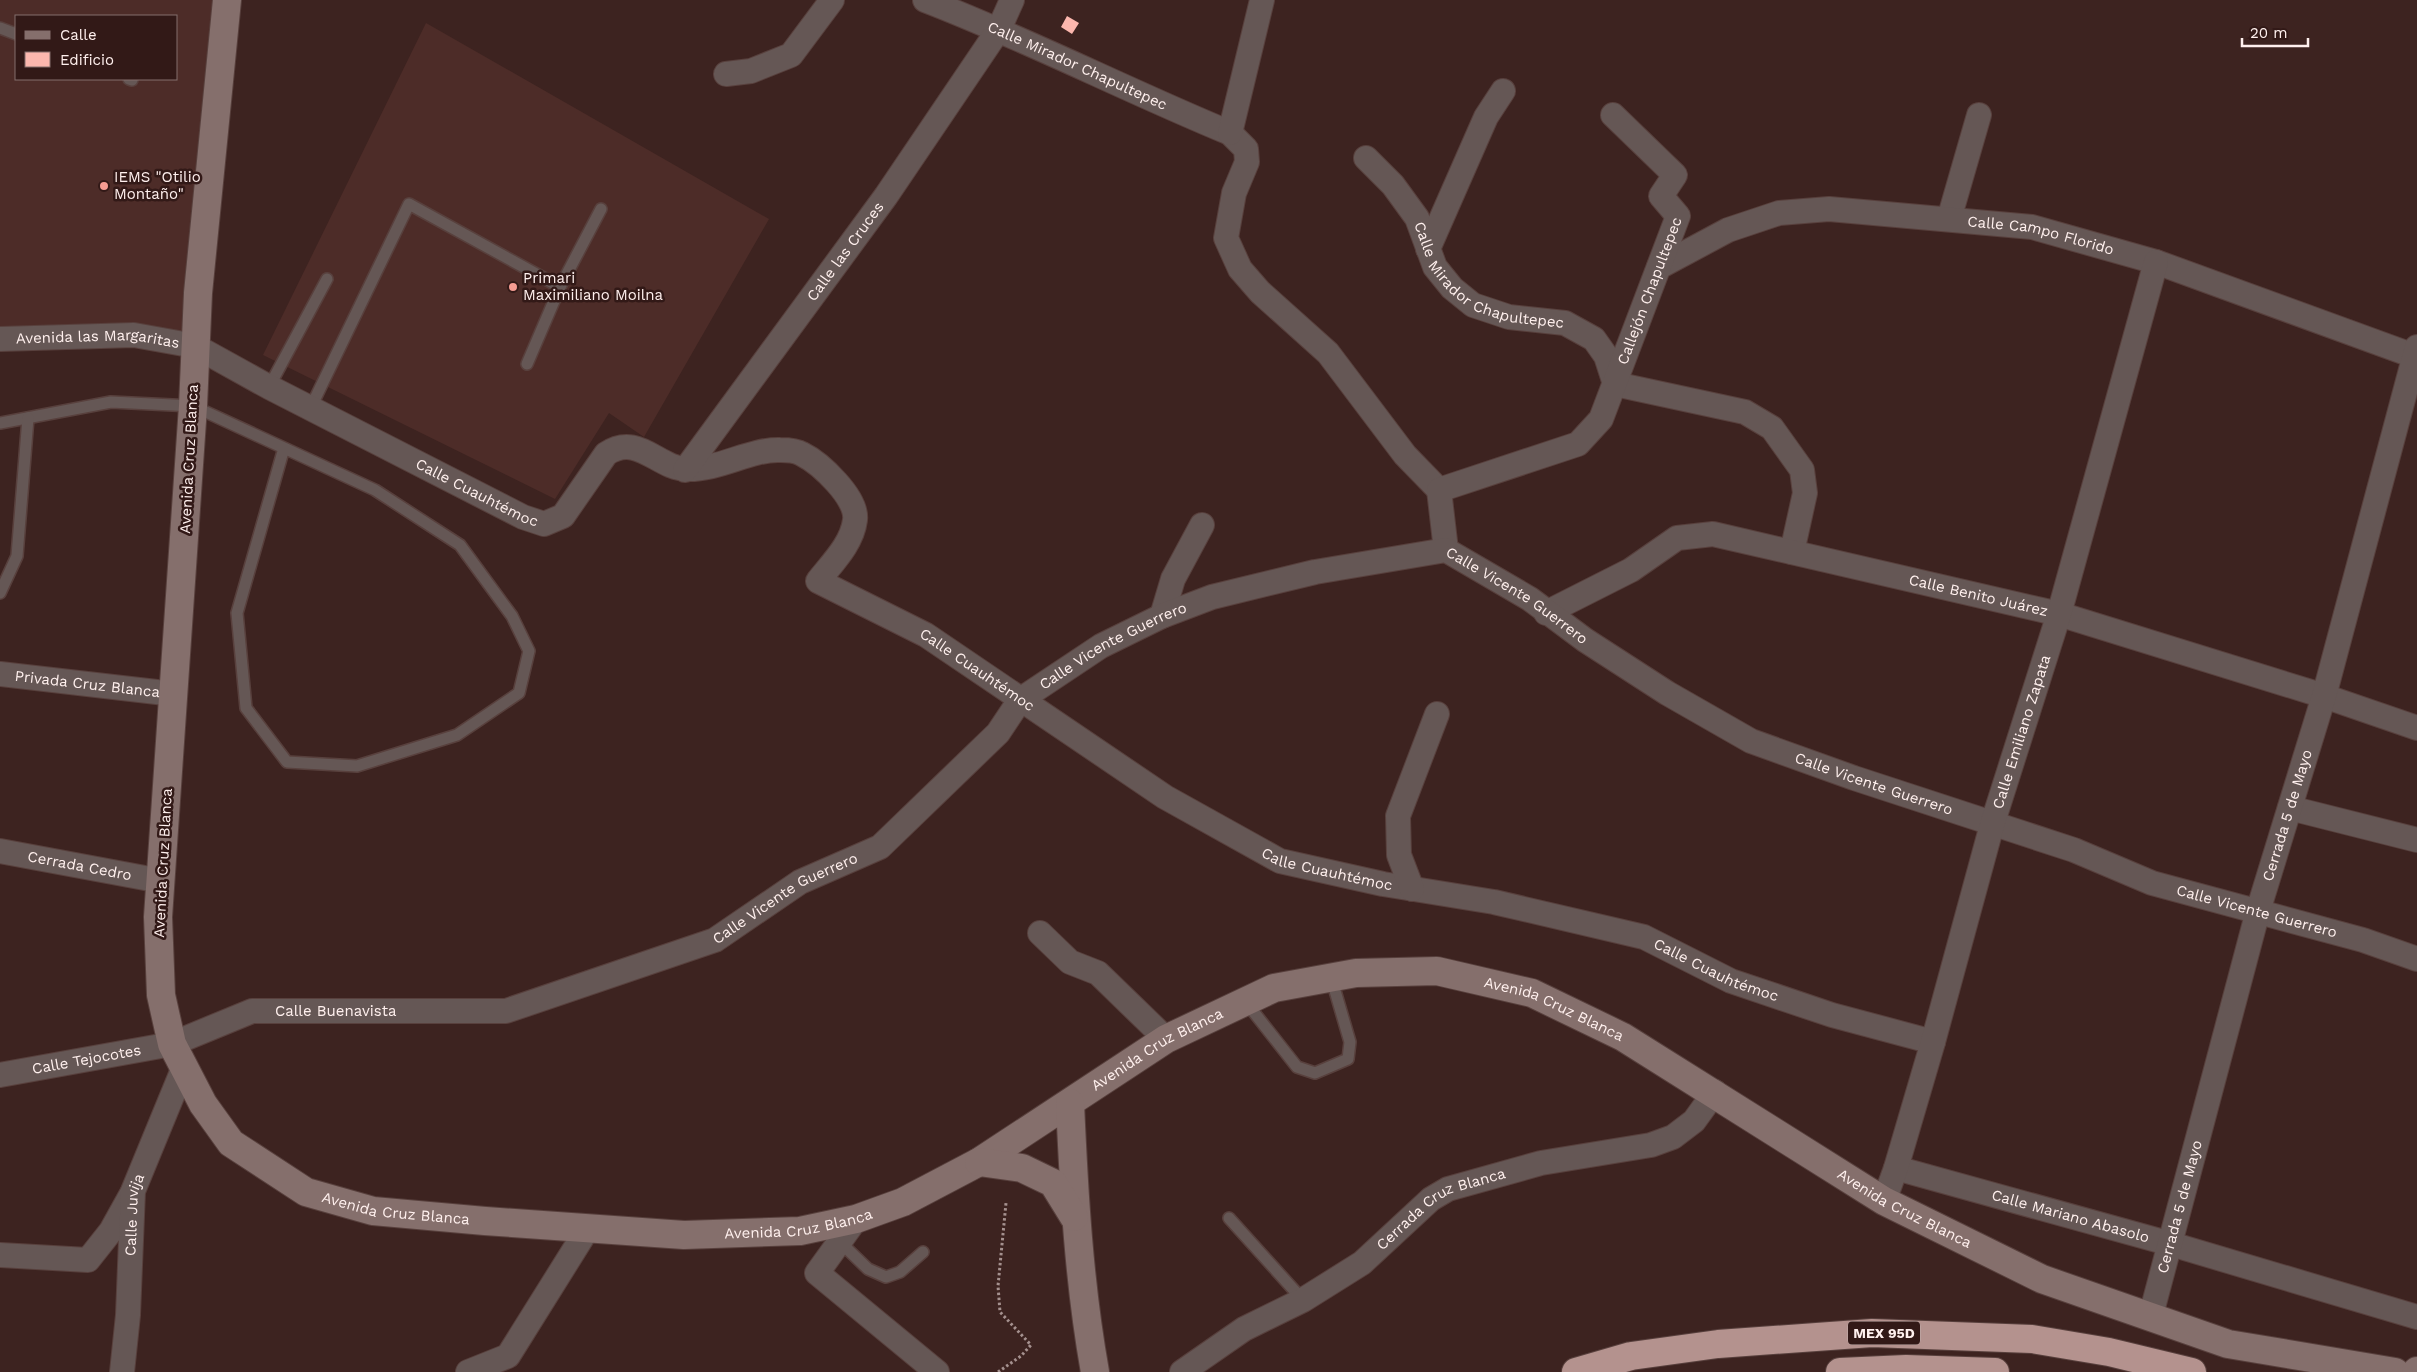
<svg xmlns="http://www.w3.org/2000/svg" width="2417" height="1372" font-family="'Work Sans',sans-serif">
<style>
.built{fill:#4d2c28;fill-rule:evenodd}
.building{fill:#fcb7ae}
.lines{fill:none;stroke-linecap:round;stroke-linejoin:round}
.service-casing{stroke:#58403d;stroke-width:14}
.minor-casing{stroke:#58403d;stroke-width:26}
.secondary-casing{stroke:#58403d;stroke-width:30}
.motorway-casing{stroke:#58403d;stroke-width:30}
.path{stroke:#a5918f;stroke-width:3;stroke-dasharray:2.5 2.5;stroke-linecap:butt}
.service{stroke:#655755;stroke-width:11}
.minor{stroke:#655755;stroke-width:24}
.secondary{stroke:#856f6c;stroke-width:28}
.motorway{stroke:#b4928e;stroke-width:28}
.poi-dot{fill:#f59c92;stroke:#321917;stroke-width:2}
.labels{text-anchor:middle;stroke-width:5;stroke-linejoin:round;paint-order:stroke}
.shield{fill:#321917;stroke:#c2b0ae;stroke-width:1}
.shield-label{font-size:14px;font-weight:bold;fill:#fff0ee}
.street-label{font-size:15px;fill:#fff0ee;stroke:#321917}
.poi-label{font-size:15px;fill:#fff0ee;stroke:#321917;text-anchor:start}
</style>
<rect width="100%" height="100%" fill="#3d2320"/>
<!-- built -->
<g class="built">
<path d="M 0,0 L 227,0 L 195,346 L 0,339 ZM 16,16 L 176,16 L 176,79 L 16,79 Z"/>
<polygon points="426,23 769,219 644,437 609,413 555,499 263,355"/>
</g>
<!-- building -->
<polygon class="building" points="1067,16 1079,23 1072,34 1061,27"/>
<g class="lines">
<defs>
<g id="service">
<polyline points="0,28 16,34"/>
<polyline points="129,79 132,80"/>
<polyline points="527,364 560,287"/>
<polyline points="269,387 327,279"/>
<polyline points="311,407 409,204 560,287 601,209"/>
<polyline points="0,423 111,402 193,406 375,490 460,545 512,616 529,651 519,693 457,735 357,766 287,762 246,708 237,613 284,448"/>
<polyline points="0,593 17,556 28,418"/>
<polyline points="1245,1001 1297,1067 1315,1073 1348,1059 1350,1042 1331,977"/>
<polyline points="1229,1218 1303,1300"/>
<polyline points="840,1242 868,1269 886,1277 900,1272 923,1252"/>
</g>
<g id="minor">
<path id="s1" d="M 925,0 C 1029,40 1128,91 1230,133 L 1246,149 L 1247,162 L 1234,193 L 1226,238 L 1240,269 L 1260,292 L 1328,353 L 1405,455 L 1439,490"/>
<polyline points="726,74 751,71 791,55 832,0"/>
<polyline points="1230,133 1262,0"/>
<path id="s2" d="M 1366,158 L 1393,185 L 1417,218 L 1435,267 L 1452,288 L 1473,305 L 1509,317 L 1565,323 L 1594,339 L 1606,356 L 1615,384"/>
<polyline points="1949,219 1979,115"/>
<polyline points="1428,249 1486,117 1503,91"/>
<path id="s3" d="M 1659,267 L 1728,230 L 1779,213 L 1829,209 L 2032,227 L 2156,262 L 2417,357"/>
<path id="s4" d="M 0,339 L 134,335 L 195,346 L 269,387 L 523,517 L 544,524 L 563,516 L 606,454 C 638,432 658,469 687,469 C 719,470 750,449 780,450 C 787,450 797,451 802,454 C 820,463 858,498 855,520 C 852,544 832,563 818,581 L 926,635 L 1165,797 L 1280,861 L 1383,884 L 1494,902 L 1644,937 L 1731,981 L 1832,1015 L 1933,1042"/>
<polyline points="1615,384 1745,412 1772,428 1802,470 1805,493 1792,552"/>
<path id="s5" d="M 685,470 L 886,196 L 999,29 L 1012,0"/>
<path id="s6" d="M 1446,550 L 1439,490 L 1578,444 L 1601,419 L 1678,216 L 1661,196 L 1675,175 L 1613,115"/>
<path id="s7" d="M 1546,613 L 1631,570 L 1677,538 L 1713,534 L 2059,614 L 2324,696 L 2417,728"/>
<polyline points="1162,616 1173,579 1202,525"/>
<path id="s8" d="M 0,674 L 174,694"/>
<polyline points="2290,808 2417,840"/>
<path id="s9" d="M 0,851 L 161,881"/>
<polyline points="1412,889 1399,855 1398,816 1437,714"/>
<polyline points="1040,933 1070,962 1098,973 1166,1039"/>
<path id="s10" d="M 0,1075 L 172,1044 L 252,1011 L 506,1011 L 715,940 L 800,882 L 880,847 L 998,733 L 1020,700 L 1101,646 L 1162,616 L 1212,597 L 1315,572 L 1446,550 L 1530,599 L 1585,640 L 1667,693 L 1751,741 L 1854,778 L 2074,850 L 2152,883 L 2363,940 L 2417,959"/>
<path id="s11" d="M 1896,1168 L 2171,1244 L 2417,1317"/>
<path id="s12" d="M 1884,1201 L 1896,1168 L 1933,1042 L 1992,825 L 2059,614 L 2156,262"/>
<polyline points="856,1219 817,1273 937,1372"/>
<polyline points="0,1255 88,1260 111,1231 131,1195"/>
<path id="s13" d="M 2151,1315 L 2258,911 L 2324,696 L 2417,347"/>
<path id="s14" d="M 122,1372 L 128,1315 L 133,1191 L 184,1067"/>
<polyline points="468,1372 508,1356 588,1228"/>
<path id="s15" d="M 1182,1372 L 1244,1329 L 1303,1300 L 1362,1263 L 1431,1199 L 1448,1189 L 1541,1163 L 1651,1145 L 1673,1137 L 1694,1121 L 1715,1092"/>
</g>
<g id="secondary">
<path id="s16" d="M 227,0 L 198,293 L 193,406 L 158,917 L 161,995 L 172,1044 L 203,1104 L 231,1143 L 306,1192 L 373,1211 L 485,1221 L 684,1235 L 800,1231 L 856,1219 L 903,1202 L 979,1162 L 1166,1039 L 1274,988 L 1356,973 L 1437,971 L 1532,993 L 1623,1037 L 1884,1201 L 2042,1279 L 2228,1344 L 2395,1372"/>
<path d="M 1070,1103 C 1074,1193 1079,1283 1095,1372"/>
<polyline points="979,1162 1022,1168 1053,1183 1074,1217"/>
<polyline points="2416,1372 2417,1371"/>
</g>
<g id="motorway">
<polyline points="1576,1372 1631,1356 1718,1344 1872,1333 2032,1339 2109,1352 2192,1372"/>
<polyline points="1840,1372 1906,1369 1995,1372"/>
</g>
</defs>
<!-- service casing -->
<use href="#service" class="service-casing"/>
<!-- minor casing -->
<use href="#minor" class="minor-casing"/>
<!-- secondary casing -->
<use href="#secondary" class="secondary-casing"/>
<!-- motorway casing -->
<use href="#motorway" class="motorway-casing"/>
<!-- path -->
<polyline class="path" points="998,1372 1021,1356 1031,1345 1000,1312 998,1286 1006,1203"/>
<!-- service -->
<use href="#service" class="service"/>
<!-- minor -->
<use href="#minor" class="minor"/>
<!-- secondary -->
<use href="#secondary" class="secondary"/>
<!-- motorway -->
<use href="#motorway" class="motorway"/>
</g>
<!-- markers -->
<g class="poi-dot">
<circle cx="104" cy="186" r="5"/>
<circle cx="513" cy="287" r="5"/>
</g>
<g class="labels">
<!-- shield labels -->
<rect class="shield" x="1848" y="1321.5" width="72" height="23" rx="4"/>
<g class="shield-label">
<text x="1884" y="1338">MEX 95D</text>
</g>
<!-- street labels -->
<g class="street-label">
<text dy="5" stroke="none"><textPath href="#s1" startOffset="166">Calle Mirador Chapultepec</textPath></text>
<text dy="5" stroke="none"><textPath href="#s3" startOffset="396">Calle Campo Florido</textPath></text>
<text dy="5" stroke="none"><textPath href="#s5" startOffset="271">Calle las Cruces</textPath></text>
<text dy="5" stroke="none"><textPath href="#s2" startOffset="181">Calle Mirador Chapultepec</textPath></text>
<text dy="5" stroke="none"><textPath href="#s6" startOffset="378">Callejón Chapultepec</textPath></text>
<text dy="5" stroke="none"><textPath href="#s4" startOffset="98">Avenida las Margaritas</textPath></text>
<text transform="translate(189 459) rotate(-87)" y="5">Avenida Cruz Blanca</text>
<text dy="5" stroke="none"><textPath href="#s4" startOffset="514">Calle Cuauhtémoc</textPath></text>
<text dy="5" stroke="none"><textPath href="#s7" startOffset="460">Calle Benito Juárez</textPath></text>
<text dy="5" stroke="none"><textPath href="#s10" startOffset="1672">Calle Vicente Guerrero</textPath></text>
<text dy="5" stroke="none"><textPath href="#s10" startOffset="1238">Calle Vicente Guerrero</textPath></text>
<text dy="5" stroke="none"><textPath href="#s4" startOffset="1232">Calle Cuauhtémoc</textPath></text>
<text dy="5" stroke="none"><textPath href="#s8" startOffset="88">Privada Cruz Blanca</textPath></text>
<text dy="5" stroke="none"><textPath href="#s12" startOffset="489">Calle Emiliano Zapata</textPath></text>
<text dy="5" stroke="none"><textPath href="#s10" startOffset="2078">Calle Vicente Guerrero</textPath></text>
<text dy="5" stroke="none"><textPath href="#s13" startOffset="518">Cerrada 5 de Mayo</textPath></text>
<text transform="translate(163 863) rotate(-87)" y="5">Avenida Cruz Blanca</text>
<text dy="5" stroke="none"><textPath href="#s9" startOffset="81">Cerrada Cedro</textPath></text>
<text dy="5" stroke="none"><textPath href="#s4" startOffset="1638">Calle Cuauhtémoc</textPath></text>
<text dy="5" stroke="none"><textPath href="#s10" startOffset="818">Calle Vicente Guerrero</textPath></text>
<text dy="5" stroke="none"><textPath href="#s10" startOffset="2482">Calle Vicente Guerrero</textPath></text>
<text dy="5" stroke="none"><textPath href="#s4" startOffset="2042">Calle Cuauhtémoc</textPath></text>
<text dy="5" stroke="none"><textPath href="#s16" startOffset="2575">Avenida Cruz Blanca</textPath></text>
<text dy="5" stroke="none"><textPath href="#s10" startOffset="345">Calle Buenavista</textPath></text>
<text dy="5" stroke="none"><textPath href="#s16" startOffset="2155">Avenida Cruz Blanca</textPath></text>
<text dy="5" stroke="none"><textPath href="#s10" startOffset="88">Calle Tejocotes</textPath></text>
<text dy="5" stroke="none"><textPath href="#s16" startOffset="1345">Avenida Cruz Blanca</textPath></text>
<text dy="5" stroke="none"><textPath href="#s16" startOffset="2980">Avenida Cruz Blanca</textPath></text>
<text dy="5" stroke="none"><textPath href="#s13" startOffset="112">Cerrada 5 de Mayo</textPath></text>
<text dy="5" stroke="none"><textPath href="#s15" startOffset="309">Cerrada Cruz Blanca</textPath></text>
<text dy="5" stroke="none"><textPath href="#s14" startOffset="158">Calle Juvija</textPath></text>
<text dy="5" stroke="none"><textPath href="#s11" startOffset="181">Calle Mariano Abasolo</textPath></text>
<text dy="5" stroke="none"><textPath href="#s16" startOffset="1750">Avenida Cruz Blanca</textPath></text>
</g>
<!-- poi labels -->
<g class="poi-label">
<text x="114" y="182">IEMS "Otilio<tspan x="114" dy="17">Montaño"</tspan></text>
<text x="523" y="283">Primari<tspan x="523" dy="17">Maximiliano Moilna</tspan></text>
</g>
</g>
<!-- legend -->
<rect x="15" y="15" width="162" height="65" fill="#321917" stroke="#846f6d"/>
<rect x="25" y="31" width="25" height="8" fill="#856f6c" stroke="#846f6d"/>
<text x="60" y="40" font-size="15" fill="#fff0ee">Calle</text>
<rect x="25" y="52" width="25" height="15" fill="#fcb7ae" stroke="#846f6d"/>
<text x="60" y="65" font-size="15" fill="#fff0ee">Edificio</text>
<!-- scale -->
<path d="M2242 38v8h66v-8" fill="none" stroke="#fff0ee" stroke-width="2.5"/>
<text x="2250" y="38" font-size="15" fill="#fff0ee" stroke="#321917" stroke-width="4" paint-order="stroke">20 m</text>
</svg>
